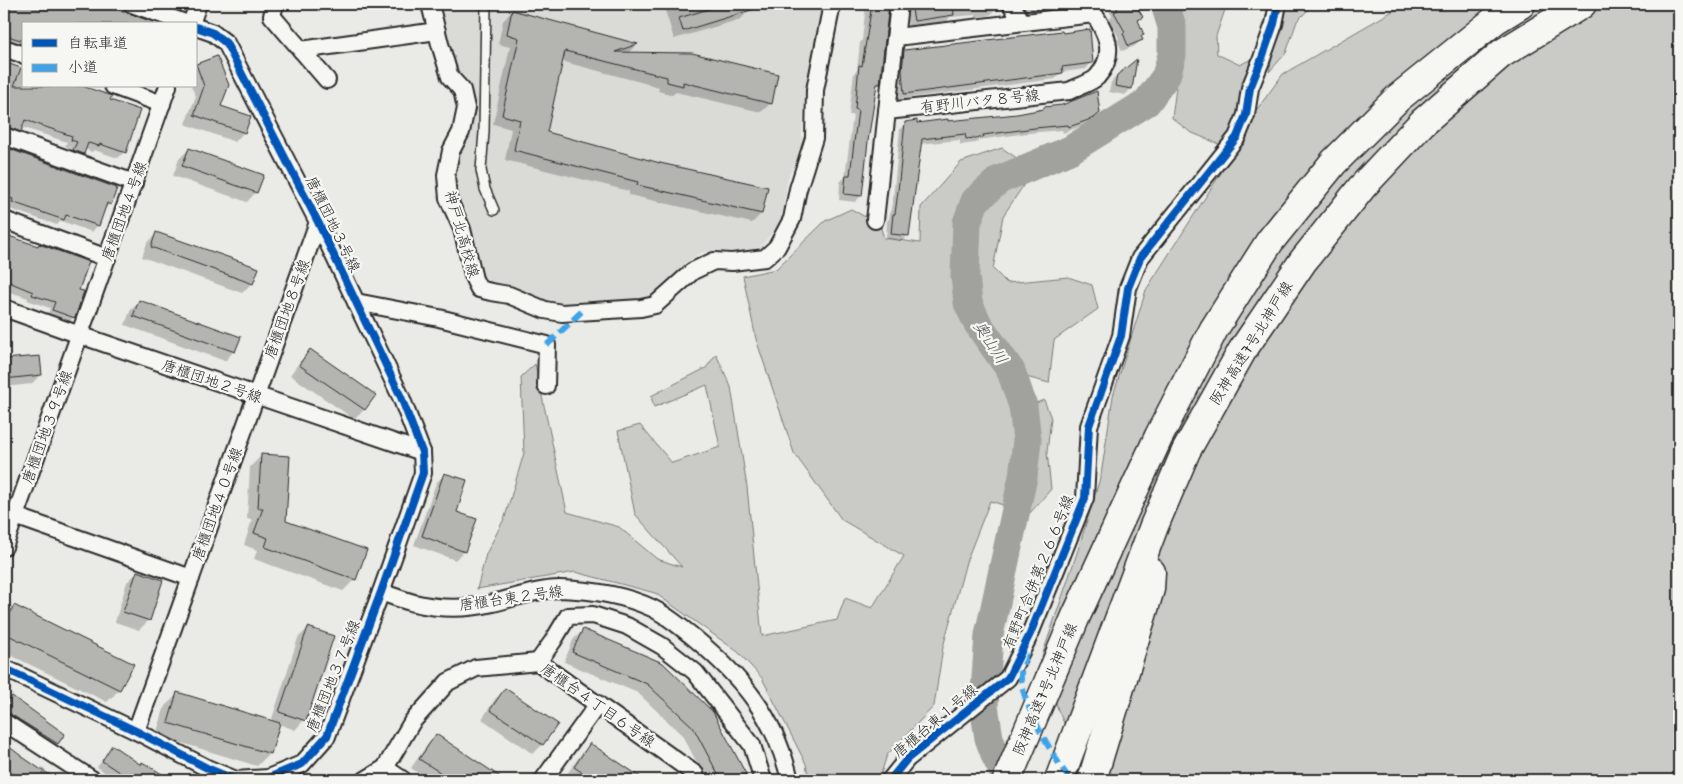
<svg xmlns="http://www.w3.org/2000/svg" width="1683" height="784" font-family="'Patrick Hand','Klee One',sans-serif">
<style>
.built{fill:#dadad6}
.green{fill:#cacac7;stroke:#7a7a79}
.shadow{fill:#0003}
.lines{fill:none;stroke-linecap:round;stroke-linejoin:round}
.river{stroke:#a1a19e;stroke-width:29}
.building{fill:#b4b4b1;stroke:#2b2b2b}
.service-casing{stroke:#2b2b2b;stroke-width:12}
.minor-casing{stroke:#2b2b2b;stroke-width:20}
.motorway-casing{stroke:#2b2b2b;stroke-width:31}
.service{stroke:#f6f6f2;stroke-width:9}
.minor{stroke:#f6f6f2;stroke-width:16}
.motorway{stroke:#f6f6f2;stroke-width:28}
.quiet{stroke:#3ea3eb;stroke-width:6;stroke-dasharray:12 6;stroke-linecap:butt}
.cycleway-casing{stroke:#f6f6f2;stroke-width:11}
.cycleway{stroke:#0057b8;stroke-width:8}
.labels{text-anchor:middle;stroke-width:4.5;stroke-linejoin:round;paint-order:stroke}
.street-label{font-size:15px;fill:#2b2b2b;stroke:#f6f6f2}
.water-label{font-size:16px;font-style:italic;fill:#545453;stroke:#f6f6f2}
</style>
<rect width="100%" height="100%" fill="#eaeae6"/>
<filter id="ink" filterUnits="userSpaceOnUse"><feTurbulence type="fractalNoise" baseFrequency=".02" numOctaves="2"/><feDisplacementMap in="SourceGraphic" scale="10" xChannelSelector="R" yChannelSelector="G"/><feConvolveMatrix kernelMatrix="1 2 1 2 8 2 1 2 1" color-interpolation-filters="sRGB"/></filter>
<g filter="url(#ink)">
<!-- built -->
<polygon class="built" points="436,4 821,4 821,16 805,90 801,149 788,178 783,209 779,224 762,245 754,251 709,251 700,253 689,261 656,295 649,300 631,303 603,302 579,307 557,306 531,298 517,289 484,287 449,177 465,125"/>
<!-- green -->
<g class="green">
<path d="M 1175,4 L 1227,4 L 1216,36 L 1217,54 L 1240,65 L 1253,58 L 1245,89 L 1241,112 L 1226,147 L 1190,132 L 1172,118 C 1177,80 1183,41 1175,4 Z"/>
<polygon points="1283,4 1314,4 1297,21 1286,53 1269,72"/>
<polygon points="1405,4 1679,4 1679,780 1090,780 1058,710 1042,656 1078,550 1101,475 1113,396 1146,290 1226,165 1255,112 1283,74"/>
<polygon points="1002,148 1024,163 1023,186 1003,216 993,269 1007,283 1068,277 1092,285 1098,309 1054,340 1049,383 1026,377 1004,390 1017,410 1044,400 1051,418 1047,452 1051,489 1030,513 990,501 966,562 943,647 934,706 887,755 879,780 809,780 806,764 762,678 738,652 655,593 575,572 477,589 486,554 505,517 524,453 521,377 535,364 567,512 619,527 657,559 682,567 635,514 618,431 640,425 672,463 720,447 707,385 654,407 651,396 706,368 716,354 731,387 747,487 762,636 837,620 845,598 872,608 904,556 842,520 794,453 756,339 743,276 776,269 825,221 851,209 880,225 884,238 920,243 921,207 961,162"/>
</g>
<!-- shadow -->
<g class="shadow">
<polygon points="4,4 97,4 154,24 24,24 24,49 4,42"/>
<polygon points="653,4 749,4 750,9 741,19 674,39 664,7 655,10"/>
<polygon points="866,4 889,4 879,84 875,87 861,196 855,202 839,200 840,182 845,177 853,115 849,115 852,89 854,73 857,70 860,43 862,40"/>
<polygon points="909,4 995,4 996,9 990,15 976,17 976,15 950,17 947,21 908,26 905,8"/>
<polygon points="1014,4 1065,4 1051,14 1044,15 1040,8 1022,17"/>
<polygon points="1105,4 1133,4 1142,17 1137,21 1143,35 1140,37 1141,40 1135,46 1122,51 1117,40 1119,38 1109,19 1112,16"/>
<polygon points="512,11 636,45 628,53 771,103 761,112 676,92 672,95 658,91 659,87 561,61 545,133 761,214 752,223 629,195 629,191 505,160 511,129 493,124 510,47 498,44 503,21"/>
<polygon points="904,52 1092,62 1086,69 1062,72 1055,79 899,99 896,78 898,58"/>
<polygon points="216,58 219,106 244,132 235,142 185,124 196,96 191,86 196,86 196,66"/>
<polygon points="4,64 24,70 24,86 109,101 124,152 118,158 94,150 92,152 85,149 83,154 77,160 68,157 71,148 65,146 67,142 21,127 14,137 4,130 7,121 4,120"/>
<polygon points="1117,76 1131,89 1125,95 1109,92 1111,82"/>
<polygon points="1099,113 1087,124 1063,133 1062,130 1028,133 979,140 976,143 960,145 960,140 920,144 908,235 902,241 886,239 887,221 889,219 893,198 900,129 906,123 916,124"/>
<polygon points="4,148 116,188 110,204 103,210 97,226 92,232 61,221 57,225 7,208 8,205 4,203"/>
<polygon points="189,149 256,192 247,202 173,176 179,159"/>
<polygon points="157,233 252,283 242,293 142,257 147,243"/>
<polygon points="4,236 37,247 77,290 74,317 68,323 47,316 50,308 27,300 28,298 4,290"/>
<polygon points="139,302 234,351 225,361 125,325 130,311"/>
<polygon points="310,351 374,395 364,410 354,419 290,375 301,360"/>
<polygon points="39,357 41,375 31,384 4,387 4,360"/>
<polygon points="4,443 9,443 8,464 4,468"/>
<polygon points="262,455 284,522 355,579 343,591 254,559 257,550 244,545 252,520 247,519 250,467"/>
<polygon points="445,474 464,551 455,560 414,545 436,483"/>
<polygon points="137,573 149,620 139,630 115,622 127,582"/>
<polygon points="14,607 119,690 107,702 4,652 4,617"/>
<polygon points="308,628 304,720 295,730 279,724 270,753 257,766 156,735 165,706 178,694 271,722 298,638"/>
<polygon points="583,630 662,664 744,773 738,780 706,780 683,736 638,693 564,662 573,640"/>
<polygon points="505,690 542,745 533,754 482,719 495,699"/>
<polygon points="4,695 63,734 57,743 52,749 4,717"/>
<polygon points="436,736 503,780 428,780 411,768 427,745"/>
<polygon points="4,744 40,770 42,768 59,780 4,780"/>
<polygon points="590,745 643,780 570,780 565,777 581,754"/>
<polygon points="113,747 140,766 143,763 164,780 116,780 97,767"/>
</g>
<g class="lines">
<!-- river -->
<polyline class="river" points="1008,780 996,757 989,738 984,706 989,635 1023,477 1027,440 1023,406 1011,371 978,324 968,303 965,276 967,223 975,201 999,180 1070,150 1147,102 1166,76 1172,55 1172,27 1165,4"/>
</g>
<!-- building -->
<g class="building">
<polygon points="10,4 102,4 153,22 152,24 24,24 24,41 4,35 4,21"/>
<polygon points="725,4 761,4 761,7 683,31 679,18"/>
<polygon points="872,4 889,4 880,84 877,84 868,141 862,196 844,194 846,175 850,175 858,110 855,109 859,65 862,66"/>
<polygon points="911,4 953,4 954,15 914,21"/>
<polygon points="1114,4 1135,4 1143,17 1138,20 1144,35 1141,36 1143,40 1128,46 1123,33 1125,32 1114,12 1118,10"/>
<polygon points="512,10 638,44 615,52 692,53 778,74 772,104 683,82 683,86 667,82 667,77 565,51 547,132 660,163 768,187 762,214 637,185 638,182 514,150 520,120 502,115 519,38 507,34"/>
<polygon points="1090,29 1093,63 1062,67 1063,73 904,94 902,71 904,50 1062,31 1063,33"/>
<polygon points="217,56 229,85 221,106 251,116 245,133 194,115 204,86 196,64"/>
<polygon points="1137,59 1132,89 1115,86 1117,75"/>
<polygon points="4,62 21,68 14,86 82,86 112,96 110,100 140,110 126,153 100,144 99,146 88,143 84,154 73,150 77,142 71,140 72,136 25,120 21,132 4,126"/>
<polygon points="1097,91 1100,113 1094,118 1069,127 1068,125 1035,128 983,135 984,137 966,139 965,134 922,139 909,236 891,234 893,214 895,214 898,191 905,122 917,120 917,123 948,119 948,121 1017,114 1044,109 1044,107 1062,105"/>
<polygon points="4,147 117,188 111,205 107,203 99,226 66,215 64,220 12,202 13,199 4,196"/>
<polygon points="189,148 264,175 257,193 182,166"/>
<polygon points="156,232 259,268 253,284 151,247"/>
<polygon points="6,235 38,246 39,244 89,262 79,290 84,291 75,318 52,310 55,302 32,295 33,292 4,280 4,242"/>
<polygon points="139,300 241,337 235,352 133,316"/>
<polygon points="310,349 376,395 365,410 299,365"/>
<polygon points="40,356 42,375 4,379 4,359"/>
<polygon points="261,454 290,456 286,521 367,550 356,580 265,547 268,538 254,533 263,508 258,508"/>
<polygon points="444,473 467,480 457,512 477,519 465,552 422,536"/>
<polygon points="137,571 163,580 150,621 123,612"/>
<polygon points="14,605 134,664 120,690 4,633 4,626"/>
<polygon points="308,627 334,636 306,721 279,712"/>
<polygon points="583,629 663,663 713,712 746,774 733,780 721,780 693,727 647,684 572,652"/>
<polygon points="505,688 558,724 543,745 490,710"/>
<polygon points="177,692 280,723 271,754 168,723"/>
<polygon points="12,696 65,734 58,744 4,710"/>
<polygon points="436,734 505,780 452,780 419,759"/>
<polygon points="4,743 24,758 56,780 22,780 16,776 4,767"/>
<polygon points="590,743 645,780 593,780 574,767"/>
<polygon points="112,745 141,765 142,762 172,780 131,780 102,761"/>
</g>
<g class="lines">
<defs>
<polyline id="service" points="486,4 484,132 481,170 485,189 494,210"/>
<g id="minor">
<polyline points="132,4 188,24"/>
<polyline points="275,4 272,16 327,80"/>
<polyline points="430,4 440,44 450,77 462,90 466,108 461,132 451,151 446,175 448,198 462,229 474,279 479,289 491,292 509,295 545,310 562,313 641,308 655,305 693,271 714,261 732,262 765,258 777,247 792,219 798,189 814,138 815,90 832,4"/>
<polyline points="1011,4 1022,22"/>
<polyline points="191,24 198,4"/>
<polyline points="896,37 1094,14"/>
<polyline points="4,48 24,55"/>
<polyline points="301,50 437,31"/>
<polyline points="113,86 162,104"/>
<polyline points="887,111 899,4"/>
<polyline points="4,136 134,183"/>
<polyline points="4,220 107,258"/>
<path d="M 875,220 L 887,111 L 1069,91 C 1077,87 1091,83 1097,77 C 1120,51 1103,28 1088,4"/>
<polyline points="356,302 439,318 547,345 546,386"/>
<polyline points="4,308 80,335 422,452"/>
<polyline points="15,516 191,578 318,222"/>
<polyline points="4,547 168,86"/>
<path d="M 381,592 C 392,596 403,600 414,603 C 439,609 468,609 493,603 C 515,598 537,589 560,589 C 591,590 624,595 652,608 C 667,615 679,626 692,636 C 742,677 775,716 790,780"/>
<polyline points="538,662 553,641 568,616 593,615 627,626 662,646 695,672 752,745 763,780"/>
<polyline points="4,668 136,731 209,769 236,780 268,778 302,764 327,736 381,592 423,473 422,452 401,397 318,222 226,43 213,33 196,27"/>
<polyline points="4,722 93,780"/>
<polyline points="136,731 191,578"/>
<polyline points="385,768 403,780"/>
<polyline points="365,780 385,768 412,722 448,682 476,668 538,662 695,774 696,780"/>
<polyline points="543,780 598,704"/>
<polyline points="890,780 907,759 1008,678 1030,634 1085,498 1089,426 1121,336 1128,288 1140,258 1237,137 1246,115 1250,88 1261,61 1274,24 1278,4"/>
</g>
<g id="motorway">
<polyline points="1007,780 1076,616 1159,436 1214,329 1270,241 1334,162 1398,98 1495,20 1521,4"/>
<polyline points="1059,780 1154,526 1186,451 1242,351 1303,261 1362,187 1423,122 1501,54 1582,4"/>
<polyline points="1092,780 1150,589 1151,572"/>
</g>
</defs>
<!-- service casing -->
<use href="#service" class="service-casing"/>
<!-- minor casing -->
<use href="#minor" class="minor-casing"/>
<!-- motorway casing -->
<use href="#motorway" class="motorway-casing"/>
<!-- service -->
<use href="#service" class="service"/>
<!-- minor -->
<use href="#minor" class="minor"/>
<!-- motorway -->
<use href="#motorway" class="motorway"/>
<!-- quiet -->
<g class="quiet">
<polyline points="547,345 582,311"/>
<path d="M 1026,653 C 1024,661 1020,671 1021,679 C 1024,708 1053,756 1070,780"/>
</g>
<defs>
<g id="cycleway">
<polyline points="4,668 136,731 209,769 236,780 268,778 302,764 327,736 381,592 423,473 422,452 401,397 318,222 226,43 213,33 196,27"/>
<polyline points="890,780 907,759 1008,678 1030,634 1085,498 1089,426 1121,336 1128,288 1140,258 1237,137 1246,115 1250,88 1261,61 1274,24 1278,4"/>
</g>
</defs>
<!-- cycleway casing -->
<use href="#cycleway" class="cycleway-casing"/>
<!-- cycleway -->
<use href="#cycleway" class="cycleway"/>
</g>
</g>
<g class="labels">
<!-- street labels -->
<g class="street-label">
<text transform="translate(980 101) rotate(-6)" y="5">有野川バタ８号線</text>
<text transform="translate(124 211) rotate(-70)" y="5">唐櫃団地４号線</text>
<text transform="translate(333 224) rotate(64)" y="5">唐櫃団地３号線</text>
<text transform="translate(462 234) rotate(74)" y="5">神戸北高校線</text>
<text transform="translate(287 309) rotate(-70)" y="5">唐櫃団地８号線</text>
<text transform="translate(1251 343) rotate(-58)" y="5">阪神高速7号北神戸線</text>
<text transform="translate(212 381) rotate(19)" y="5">唐櫃団地２号線</text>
<text transform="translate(47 427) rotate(-70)" y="5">唐櫃団地３９号線</text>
<text transform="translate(217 504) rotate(-70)" y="5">唐櫃団地４０号線</text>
<text transform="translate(1038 572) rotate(-68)" y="5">有野町合併第２６６号線</text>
<text transform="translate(511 598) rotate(-8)" y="5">唐櫃台東２号線</text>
<text transform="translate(333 676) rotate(-68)" y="5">唐櫃団地３７号線</text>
<text transform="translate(1045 689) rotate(-67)" y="5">阪神高速7号北神戸線</text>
<text transform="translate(598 705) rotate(35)" y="5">唐櫃台４丁目６号線</text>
<text transform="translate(935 721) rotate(-40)" y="5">唐櫃台東１号線</text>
</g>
<!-- water labels -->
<g class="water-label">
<text transform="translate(991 342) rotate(57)" y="6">奥山川</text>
</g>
</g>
<!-- margin -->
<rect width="1683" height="784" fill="none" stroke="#f6f6f2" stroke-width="20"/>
<rect x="10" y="10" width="1663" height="764" fill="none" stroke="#2b2b2b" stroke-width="2" filter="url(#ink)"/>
<!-- legend -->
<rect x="22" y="22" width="175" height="65" fill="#f6f6f2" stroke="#a5a5a2"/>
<rect x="32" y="39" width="25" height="8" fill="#0057b8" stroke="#a5a5a2"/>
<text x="68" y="48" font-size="15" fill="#2b2b2b">自転車道</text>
<rect x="32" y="64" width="25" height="8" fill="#3ea3eb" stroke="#a5a5a2"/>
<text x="68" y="72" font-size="15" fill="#2b2b2b">小道</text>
</svg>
